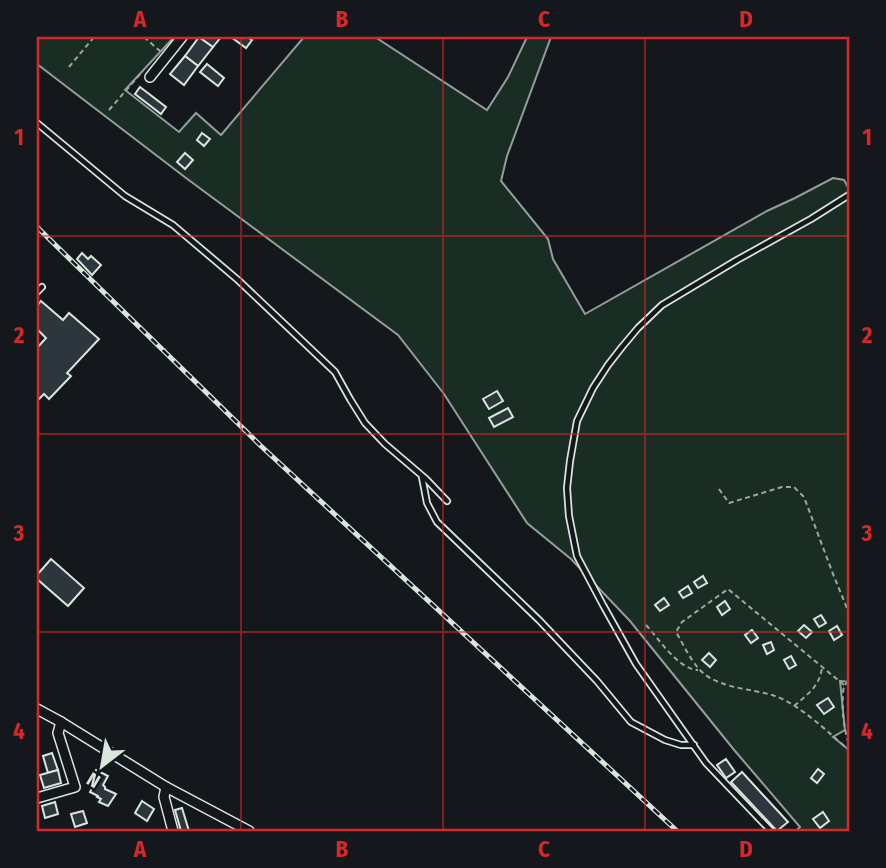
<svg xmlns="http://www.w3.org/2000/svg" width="886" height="868" font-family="'Fira Sans Condensed',sans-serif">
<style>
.green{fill:#1a2d24;stroke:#939e99;stroke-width:2}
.building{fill:#2c363c;stroke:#d8e6dc;stroke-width:2}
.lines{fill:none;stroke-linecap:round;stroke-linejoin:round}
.service-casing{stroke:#d8e6dc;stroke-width:8}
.minor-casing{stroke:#d8e6dc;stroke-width:12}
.path{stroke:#9da8a2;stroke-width:2;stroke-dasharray:5 3.5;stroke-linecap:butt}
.service{stroke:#14181c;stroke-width:4.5}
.minor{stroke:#14181c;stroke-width:9}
.rail-casing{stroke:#d8e6dc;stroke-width:5}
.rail{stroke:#14181c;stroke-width:2.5;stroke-dasharray:8;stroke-linecap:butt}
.grid{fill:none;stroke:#d62828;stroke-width:2;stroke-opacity:0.55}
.neatline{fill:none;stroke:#d62828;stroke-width:2.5}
.grid-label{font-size:23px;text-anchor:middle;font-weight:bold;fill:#d62828}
</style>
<rect width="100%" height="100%" fill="#14181c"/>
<!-- green -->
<polygon class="green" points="37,37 174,37 125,90 179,132 196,113 221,135 304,37 375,37 487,110 508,77 527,37 551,37 507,156 501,181 548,239 553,259 585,314 767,211 795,198 833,178 844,180 849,189 849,682 840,681 845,730 833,737 849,750 849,831 796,831 800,827 735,751 630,621 571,559 527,523 444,394 398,335 186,178 37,64"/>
<!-- building -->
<g class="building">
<polygon points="199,37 213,47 198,66 185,56"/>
<polygon points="199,37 221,37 213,47"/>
<polygon points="231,37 247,37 252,40 246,48"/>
<polygon points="185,56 198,66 184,85 170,74"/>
<polygon points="207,64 224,78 218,86 200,72"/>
<polygon points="140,87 166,107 161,114 135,94"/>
<polygon points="202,133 210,139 204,146 197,140"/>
<polygon points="185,153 193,160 185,169 177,162"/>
<polygon points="82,253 88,259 91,256 101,265 92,275 77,259"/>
<polygon points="41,301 63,320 69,313 99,339 67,373 71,376 49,399 44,394 37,401 37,348 46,338 37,329 37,306"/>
<polygon points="497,391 503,401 489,409 483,399"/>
<polygon points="508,408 513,417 494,427 489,418"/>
<polygon points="51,559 84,588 68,606 37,579 37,575"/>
<polygon points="703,576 707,583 698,588 694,582"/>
<polygon points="688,586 692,593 683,598 679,592"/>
<polygon points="664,598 669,605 660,611 655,605"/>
<polygon points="725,601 730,609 722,615 717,607"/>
<polygon points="821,615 826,623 819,627 814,619"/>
<polygon points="804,625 812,632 806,638 798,631"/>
<polygon points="837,626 842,635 834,640 829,631"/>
<polygon points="752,630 758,638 751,643 745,635"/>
<polygon points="771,642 774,650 767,654 763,645"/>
<polygon points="709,653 716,660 710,667 702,660"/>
<polygon points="791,656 796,665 789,669 784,660"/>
<polygon points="828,698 834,707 824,714 817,705"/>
<polygon points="52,753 58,770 48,773 43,756"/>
<polygon points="726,759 735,772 726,778 717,765"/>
<polygon points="818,769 824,774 817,783 811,778"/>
<polygon points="58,770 61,783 44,788 40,775"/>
<polygon points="96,770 108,776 103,785 105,787 105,789 116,794 108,806 99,802 101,799 97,797 98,796 90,792 93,787 89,785"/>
<polygon points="742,772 788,822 777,831 731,782"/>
<polygon points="142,801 154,809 147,821 135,813"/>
<polygon points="55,802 58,814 45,818 42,806"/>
<polygon points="182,808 189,831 181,831 175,810"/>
<polygon points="83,811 87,823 75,827 71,814"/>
<polygon points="823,812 829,821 820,828 813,819"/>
</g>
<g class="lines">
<defs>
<g id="service">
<polyline points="37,123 125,196 173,225 238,280 335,372 350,399 365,423 385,444 426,479 447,501"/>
<polyline points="37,292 42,287"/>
<polyline points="422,477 427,503 437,522 539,620 597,681 631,722 665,740 681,745 694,745"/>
<polyline points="771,831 706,763 636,664 603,605 577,556 569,516 567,488 570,461 577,421 593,388 608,365 622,347 638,328 662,305 737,260 811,219 849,195"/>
</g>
<g id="minor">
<polyline points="150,77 182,37"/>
<polyline points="37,709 61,722 166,787 249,831"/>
<polyline points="166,787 164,797 173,831"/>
<polyline points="37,798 75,787 58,733 61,722"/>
</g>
</defs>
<!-- service casing -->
<use href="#service" class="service-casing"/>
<!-- minor casing -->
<use href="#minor" class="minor-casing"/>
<!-- path -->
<g class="path">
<polyline points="144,37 160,51"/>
<polyline points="69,67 94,37"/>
<polyline points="109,110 142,72"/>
<polyline points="719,489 729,503 782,487 794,487 804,497 833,574 849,613"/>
<path d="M 646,625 C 658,638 679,670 698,670"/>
<path d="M 849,682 L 844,685 C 841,706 843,725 849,745"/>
<path d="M 844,685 L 728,589 L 682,622 L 676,632 C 683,644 690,659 699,669 C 717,689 751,688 775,696 C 799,704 829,733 849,750"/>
<path d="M 794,706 C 808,694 820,686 822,667"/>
</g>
<!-- service -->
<use href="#service" class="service"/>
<!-- minor -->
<use href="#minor" class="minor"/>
<defs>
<polyline id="rail" points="37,227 261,446 677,831"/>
</defs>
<!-- rail casing -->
<use href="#rail" class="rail-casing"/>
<!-- rail -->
<use href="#rail" class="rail"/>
</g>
<!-- grid -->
<path class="grid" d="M 241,37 L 241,831M 443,37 L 443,831M 645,37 L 645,831M 37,236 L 849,236M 37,434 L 849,434M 37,632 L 849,632"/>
<!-- border -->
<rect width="886" height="868" fill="none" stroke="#14181c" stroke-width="77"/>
<!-- north arrow -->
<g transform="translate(102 766) rotate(211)" stroke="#14181c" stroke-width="5" paint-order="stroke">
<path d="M0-5L12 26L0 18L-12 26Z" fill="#d8e6dc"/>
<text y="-10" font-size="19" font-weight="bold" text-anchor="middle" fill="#d8e6dc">N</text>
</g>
<rect x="38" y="38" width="810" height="792" class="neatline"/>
<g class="grid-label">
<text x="140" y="27">A</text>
<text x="342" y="27">B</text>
<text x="544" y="27">C</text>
<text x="746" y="27">D</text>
<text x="19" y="145">1</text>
<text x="867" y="145">1</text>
<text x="19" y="343">2</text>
<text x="867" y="343">2</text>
<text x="19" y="541">3</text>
<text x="867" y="541">3</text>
<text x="19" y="739">4</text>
<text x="867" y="739">4</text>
<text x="140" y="857">A</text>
<text x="342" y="857">B</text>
<text x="544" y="857">C</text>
<text x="746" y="857">D</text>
</g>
</svg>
